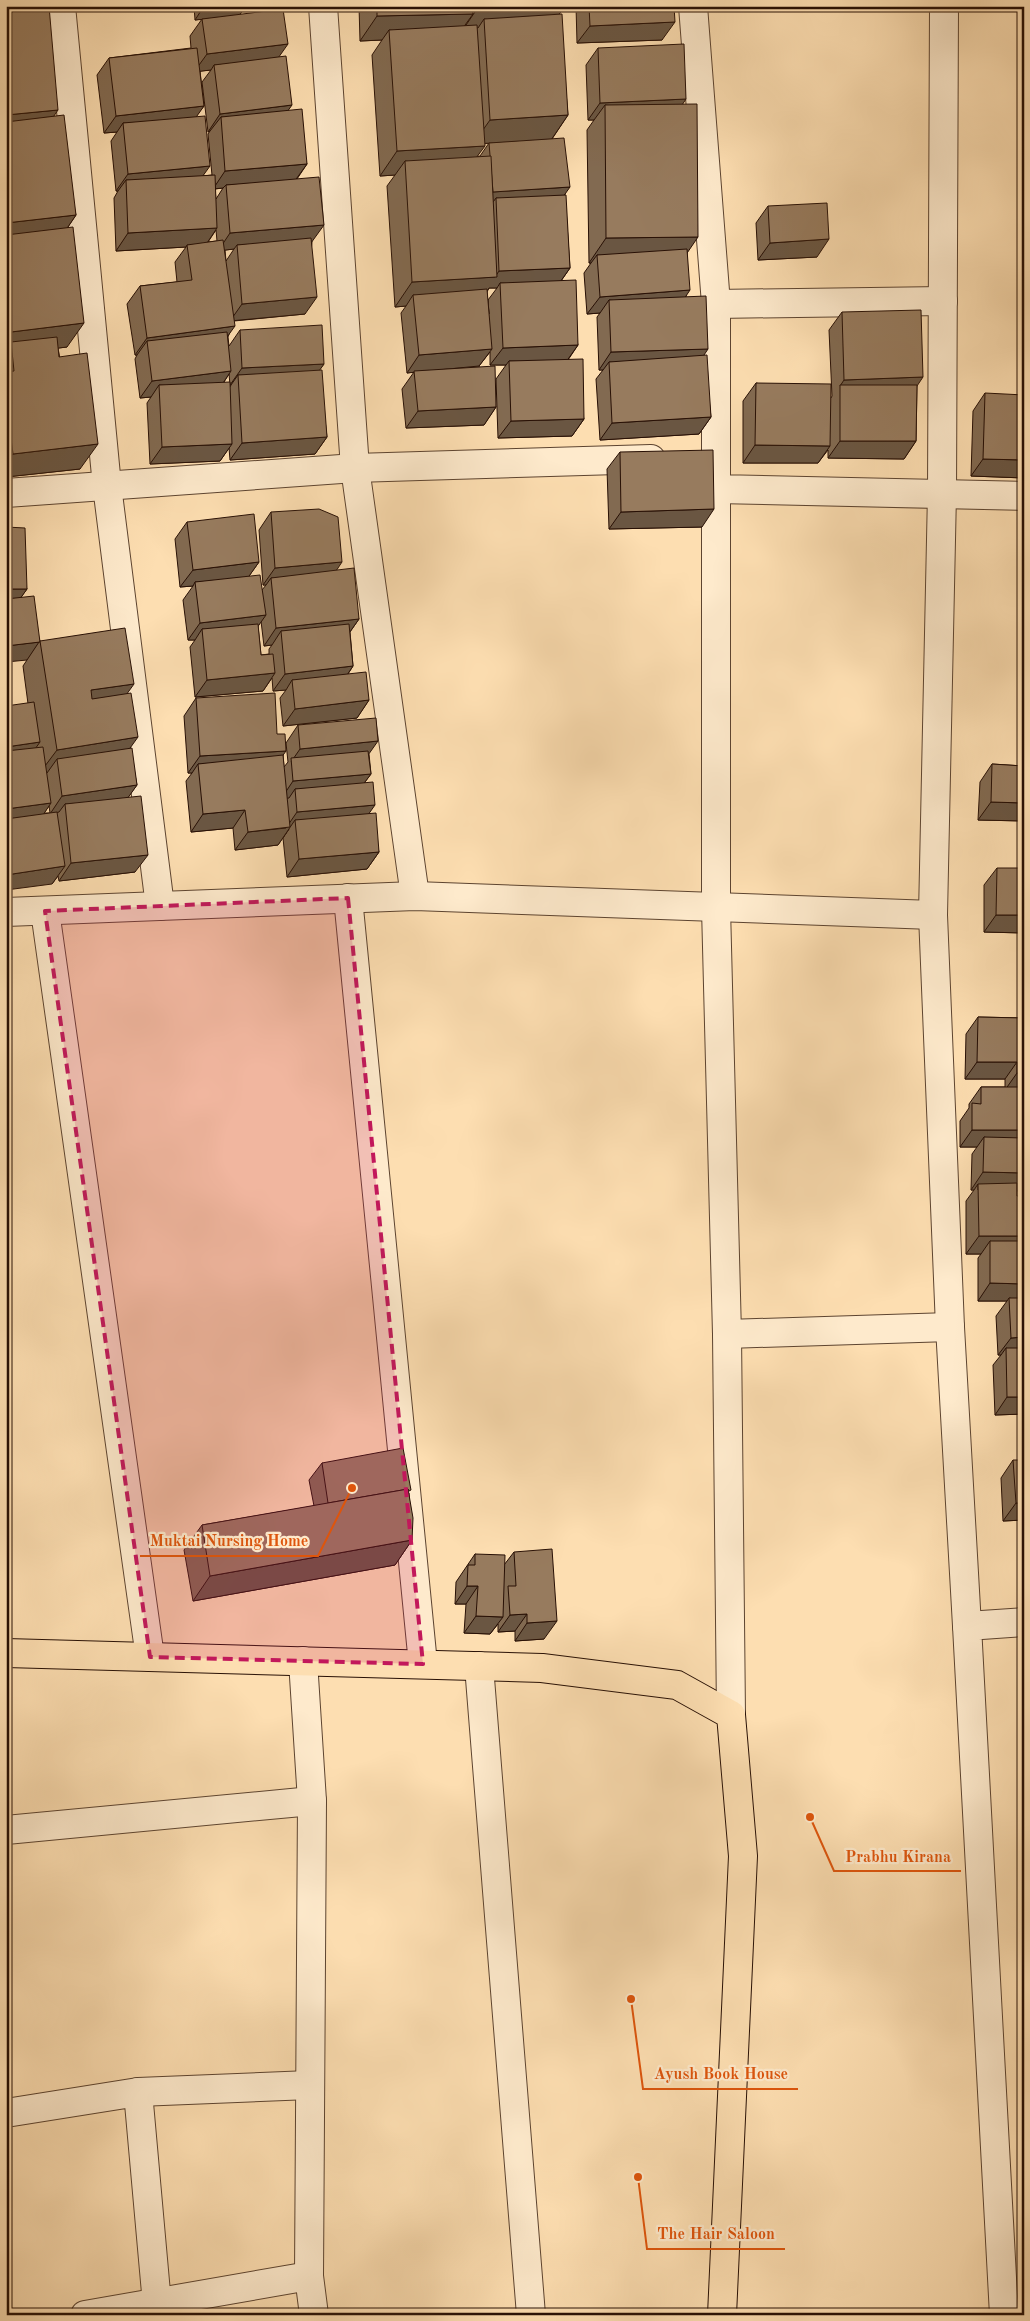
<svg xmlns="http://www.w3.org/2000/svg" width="1030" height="2321" font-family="'Old Standard TT',serif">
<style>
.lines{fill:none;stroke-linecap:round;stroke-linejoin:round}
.minor-casing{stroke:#5d4430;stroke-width:30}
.major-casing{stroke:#281005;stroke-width:30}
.minor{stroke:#feeacc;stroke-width:28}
.major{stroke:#fddeb1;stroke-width:28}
.wall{fill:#826a51;stroke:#281005;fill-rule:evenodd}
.shaded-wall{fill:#6a5642;stroke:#281005}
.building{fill:#977b5e;stroke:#281005}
.marked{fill:#c2185b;fill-opacity:0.2;stroke:#c2185b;stroke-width:4;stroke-dasharray:10 6;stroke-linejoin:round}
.leader{fill:none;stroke:#de550c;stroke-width:2}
.callout-dot{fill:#de550c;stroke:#feeacc;stroke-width:2}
.callout-label{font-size:16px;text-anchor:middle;font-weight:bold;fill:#de550c;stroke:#feeacc;stroke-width:4.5;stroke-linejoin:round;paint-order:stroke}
</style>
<rect width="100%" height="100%" fill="#fddeb1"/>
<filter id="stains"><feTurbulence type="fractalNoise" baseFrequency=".004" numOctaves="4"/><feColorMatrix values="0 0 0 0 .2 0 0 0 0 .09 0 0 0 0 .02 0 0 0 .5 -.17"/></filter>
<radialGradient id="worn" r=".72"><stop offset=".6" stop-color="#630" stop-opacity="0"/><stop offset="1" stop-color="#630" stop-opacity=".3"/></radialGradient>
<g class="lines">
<defs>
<g id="minor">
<polyline points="61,6 107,486 160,906"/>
<polyline points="323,6 355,468 415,896"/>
<polyline points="693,6 716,304 716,489 1024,496"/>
<polyline points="944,6 942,493 933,915 950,1327 967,1626"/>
<polyline points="716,304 943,301"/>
<polyline points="716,489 716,908 727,1334 731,1715"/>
<polyline points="6,493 355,468 651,459"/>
<polyline points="348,898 423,1664"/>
<polyline points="45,911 150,1657"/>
<polyline points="6,912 415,896 933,915"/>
<polyline points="727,1334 950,1327"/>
<polyline points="303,1661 312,1801 309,2276 314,2315"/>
<polyline points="479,1666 531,2315"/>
<polyline points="6,1830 312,1801"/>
<polyline points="138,2092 310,2085"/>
<polyline points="6,2113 138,2092 158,2315"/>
<polyline points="85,2315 309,2276"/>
<polyline points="1004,2315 967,1626 1024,1622"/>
</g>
<polyline id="major" points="6,1653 542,1668 677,1685 731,1715 743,1856 722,2315"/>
</defs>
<!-- minor casing -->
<use href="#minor" class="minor-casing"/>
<!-- major casing -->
<use href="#major" class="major-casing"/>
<!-- minor -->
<use href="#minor" class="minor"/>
<!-- major -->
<use href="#major" class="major"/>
</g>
<!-- wall -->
<g class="wall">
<polygon points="6,6 54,117 76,215 68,227 67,347 58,348 80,469 6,477"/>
<path d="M 194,6 L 246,6 L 240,14 L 279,57 L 288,110 L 307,164 L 297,179 L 312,242 L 305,314 L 234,321 L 228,337 L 229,346 L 240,330 L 324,364 L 319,370 L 327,437 L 315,454 L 230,460 L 229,448 L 220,461 L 150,464 L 147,403 L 151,397 L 140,398 L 135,359 L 137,355 L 135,355 L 127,304 L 140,286 L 177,282 L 175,262 L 186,247 L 116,251 L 114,198 L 118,191 L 116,191 L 111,141 L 117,132 L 104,133 L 97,75 L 109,58 L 191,48 L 190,36 L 202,19 L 195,20 ZM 211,70 L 202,82 L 208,132 L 210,131 L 208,134 L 212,175 L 203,176 L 196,116 L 204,106 L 200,71 ZM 223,188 L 216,199 L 215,189 ZM 216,230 L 217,241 L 208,242 ZM 234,249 L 226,261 L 225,250 ZM 229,374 L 230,385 L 231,385 L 230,387 L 224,382 Z"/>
<path d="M 359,6 L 565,6 L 559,14 L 568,115 L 552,139 L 565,195 L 570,268 L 561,281 L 578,345 L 568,360 L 584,419 L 572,436 L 498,438 L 496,379 L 506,365 L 490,365 L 490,352 L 479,366 L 496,407 L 484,425 L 406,428 L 402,389 L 414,372 L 407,373 L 401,313 L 406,306 L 395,307 L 387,186 L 395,175 L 380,176 L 372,55 L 382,40 L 360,41 ZM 489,143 L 480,156 L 477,157 L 484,144 ZM 489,288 L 497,288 L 488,300 L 489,314 L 487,292 Z"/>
<polygon points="576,6 674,6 662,40 577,43"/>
<polygon points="598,48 683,104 687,253 686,297 704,356 711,417 699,434 600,440 596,379 603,370 599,370 597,317 600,313 587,314 584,273 591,263 589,263 587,130 594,120 588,120 586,65"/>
<polygon points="768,206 817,257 758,260 756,223"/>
<polygon points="842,312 917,386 916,441 904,459 828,458 828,450 818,463 743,463 743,401 756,383 831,398 832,396 829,330"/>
<polygon points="985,393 1024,478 971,476 973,411"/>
<polygon points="620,452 702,527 609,529 607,469"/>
<path d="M 271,512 L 337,570 L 359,619 L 350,632 L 353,666 L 348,674 L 369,700 L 357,718 L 283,726 L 280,698 L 286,690 L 273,691 L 272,678 L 263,691 L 195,697 L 190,647 L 195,640 L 188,640 L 183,600 L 193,586 L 180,587 L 175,539 L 187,522 L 259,562 L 249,576 L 262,590 L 266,585 L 263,585 L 259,530 ZM 261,621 L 264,646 L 272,645 L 269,649 L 269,654 L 261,655 L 258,626 Z"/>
<path d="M 6,527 L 27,589 L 21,597 L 40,641 L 127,694 L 130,748 L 137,785 L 128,797 L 135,872 L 59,881 L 58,876 L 52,884 L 23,666 L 27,660 ZM 49,806 L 50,813 L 44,813 Z"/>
<polygon points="196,698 277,734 283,755 284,767 288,762 286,743 298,725 369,754 371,774 365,782 369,813 379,852 367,869 287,877 283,838 289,829 278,845 235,850 233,828 191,832 186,781 192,773 188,773 184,716"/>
<polygon points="992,764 1023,766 1024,765 1024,821 978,820 980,782"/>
<polygon points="997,868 1024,933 984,932 984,885"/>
<polygon points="978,1017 1024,1018 1024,1191 1017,1190 1017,1196 1024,1196 1024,1414 995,1415 993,1365 1001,1355 998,1355 996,1316 1007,1301 978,1301 978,1258 981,1254 966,1254 966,1201 974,1190 971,1190 972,1154 977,1147 960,1147 960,1121 969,1108 969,1104 981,1087 1005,1087 1005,1079 965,1079 966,1034"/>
<polygon points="1013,1460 1024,1520 1003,1521 1001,1478"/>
<polygon points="322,1463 409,1493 412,1540 395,1565 193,1601 184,1550 202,1525 314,1506 309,1480"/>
<polygon points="514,1552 544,1639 515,1641 515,1631 498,1632 498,1624 490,1634 464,1633 466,1604 455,1604 456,1582 475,1554 504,1565"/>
</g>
<!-- shaded-wall -->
<g class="shaded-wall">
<polygon points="204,6 246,6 239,16 195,20"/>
<polygon points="479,6 565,6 549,29 484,19 478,28 464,28"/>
<polygon points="473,14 455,39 389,30 382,40 360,41 377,16"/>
<polygon points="675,22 662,40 577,43 590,26"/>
<polygon points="288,44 276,61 214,65 211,70 194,72 207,54"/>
<polygon points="686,99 674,117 605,105 594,120 588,120 600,103"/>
<polygon points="292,105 280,122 221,117 210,131 208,132 220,114"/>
<polygon points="204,106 192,123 123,123 117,132 104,133 116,116"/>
<polygon points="58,110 41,135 6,138 6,115"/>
<polygon points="568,115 551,140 473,144 490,120"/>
<polygon points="485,146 467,170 405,161 395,175 380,176 397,151"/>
<polygon points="307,164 294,182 226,185 223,188 213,189 225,171"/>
<polygon points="210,166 197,184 126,180 118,191 116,191 128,174"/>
<polygon points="570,187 558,204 496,198 488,209 492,192"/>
<polygon points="76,215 59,240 6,246 6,223"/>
<polygon points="324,225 311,243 237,245 234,249 218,251 230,233"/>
<polygon points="217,228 205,246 187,245 186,247 116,251 128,233"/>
<polygon points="698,237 681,262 597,255 591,263 589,263 606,238"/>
<polygon points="829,239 817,257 758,260 770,243"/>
<polygon points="570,268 558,285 500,283 497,288 489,288 480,302 413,295 406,306 395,307 412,282 495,277 499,271"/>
<polygon points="690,290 678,308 609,300 600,313 587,314 600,297"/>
<polygon points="317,297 305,314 230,321 242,304"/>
<polygon points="84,323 67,347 12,354 11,342 6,349 6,338 11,332"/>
<polygon points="235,326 222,344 147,341 137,355 135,355 147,338"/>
<polygon points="578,345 566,362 509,361 506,365 490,365 503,348"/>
<polygon points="492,349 479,366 407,373 419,355"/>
<polygon points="708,349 696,367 609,362 603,370 599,370 611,352"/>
<polygon points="324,364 312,381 238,375 231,385 230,385 242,368"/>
<polygon points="231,371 219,389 159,385 151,397 140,398 152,381"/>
<polygon points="923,377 911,395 840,386 844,380"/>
<polygon points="496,407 484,425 406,428 418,411"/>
<polygon points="711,417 699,434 600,440 612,423"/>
<polygon points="584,419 572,436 498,438 511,421"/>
<polygon points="327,437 315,454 230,460 242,443"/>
<polygon points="840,441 916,441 904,459 828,458"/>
<polygon points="98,444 80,469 6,477 6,462 13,454"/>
<polygon points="232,444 220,461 150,464 162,447"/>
<polygon points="755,445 830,446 818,463 743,463"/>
<polygon points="983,459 1024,460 1024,478 971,476"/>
<polygon points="714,509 702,527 609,529 621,512"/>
<polygon points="259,562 247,579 195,582 193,586 180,587 193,570"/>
<polygon points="342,562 330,580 271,578 266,585 263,585 275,568"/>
<polygon points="6,589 27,589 15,606 6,606"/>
<polygon points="266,615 254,632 202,629 195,640 188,640 200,623"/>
<polygon points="359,619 347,636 281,631 272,645 264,646 276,628"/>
<polygon points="39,642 27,660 6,662 6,646"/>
<polygon points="353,666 341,684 292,680 286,690 273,691 285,674"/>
<polygon points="275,673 263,691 195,697 207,680"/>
<polygon points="134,684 116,709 73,715 91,690"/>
<polygon points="369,700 357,718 283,726 295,709"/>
<polygon points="138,737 120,762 57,759 47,773 39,774 57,750"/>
<polygon points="378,741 366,758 291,762 300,749"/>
<polygon points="40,742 28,759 6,762 6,747"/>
<polygon points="286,751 274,768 198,764 192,773 188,773 200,756"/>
<polygon points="371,774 358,791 295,789 289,798 281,799 293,781"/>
<polygon points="137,785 125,802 65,804 59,812 50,814 62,796"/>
<polygon points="991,802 1024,803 1024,821 978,820"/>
<polygon points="51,803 39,821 6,825 6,809"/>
<polygon points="375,805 363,822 295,820 278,845 235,850 248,832 286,828 297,812"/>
<polygon points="245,810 233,828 191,832 203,814"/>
<polygon points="379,852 367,869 287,877 299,859"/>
<polygon points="148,855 135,872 59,881 71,863"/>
<polygon points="65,866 52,884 6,890 6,875"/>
<polygon points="996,915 1024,915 1024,933 984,932"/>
<polygon points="977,1062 1017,1062 1005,1079 965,1079"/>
<polygon points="1017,1073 1024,1073 1024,1090 1005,1090"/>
<polygon points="972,1130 1024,1130 1024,1148 984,1137 977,1147 960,1147"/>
<polygon points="983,1172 1024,1173 1024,1191 978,1190 978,1184 974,1190 971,1190"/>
<polygon points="979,1236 1024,1236 1024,1253 990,1241 981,1254 966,1254"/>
<polygon points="990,1283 1024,1284 1024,1301 1009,1298 1007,1301 978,1301"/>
<polygon points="1024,1337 1024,1354 1006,1348 1001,1355 998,1355 1011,1338"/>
<polygon points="1007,1397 1024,1397 1024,1414 995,1415"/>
<polygon points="1016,1503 1024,1503 1024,1520 1003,1521"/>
<polygon points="412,1540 395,1565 193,1601 210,1576"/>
<polygon points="467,1586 478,1586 466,1604 455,1604"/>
<polygon points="527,1614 515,1631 498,1632 510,1615"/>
<polygon points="476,1616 503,1617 490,1634 464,1633"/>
<polygon points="557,1621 544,1639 515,1641 527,1623"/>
</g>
<!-- building -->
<g class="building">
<polygon points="6,6 49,6 58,110 6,115"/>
<polygon points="377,6 472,6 473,14 377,16"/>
<polygon points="589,6 674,6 675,22 590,26"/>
<polygon points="283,9 288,44 207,54 202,19"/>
<polygon points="562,14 568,115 490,120 484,19"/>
<polygon points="477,25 485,146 397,151 389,30"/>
<polygon points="684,44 686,99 600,103 598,48"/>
<polygon points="197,48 204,106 116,116 109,58"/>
<polygon points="286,56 292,105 220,114 214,65"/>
<polygon points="697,104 698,237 606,238 605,105"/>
<polygon points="302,109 307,164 225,171 221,117"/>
<polygon points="64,115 76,215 6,223 6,122"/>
<polygon points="205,116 210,166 128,174 123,123"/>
<polygon points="564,138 570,187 493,192 489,143"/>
<polygon points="491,156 497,277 412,282 405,161"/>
<polygon points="215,175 217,228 128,233 126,180"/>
<polygon points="319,177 324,225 230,233 226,185"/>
<polygon points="566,195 570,268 499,271 496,198"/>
<polygon points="827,203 829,239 770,243 768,206"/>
<polygon points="73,227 84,323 11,332 6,293 6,235"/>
<polygon points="311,238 317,297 242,304 237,245"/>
<polygon points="223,240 235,326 147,338 140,286 192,280 187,245"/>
<polygon points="687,249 690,290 600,297 597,255"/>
<polygon points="576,280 578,345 503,348 500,283"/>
<polygon points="487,289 492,349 419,355 413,295"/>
<polygon points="706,296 708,349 611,352 609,300"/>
<polygon points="921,310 923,377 844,380 842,312"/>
<polygon points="322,325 324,364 242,368 240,330"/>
<polygon points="227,332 231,371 152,381 147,341"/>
<polygon points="57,337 59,357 87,353 98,444 13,454 6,399 6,372 14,371 11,342"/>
<polygon points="707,355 711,417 612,423 609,362"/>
<polygon points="583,359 584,419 511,421 509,361"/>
<polygon points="495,366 496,407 418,411 414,371"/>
<polygon points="322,370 327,437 242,443 238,375"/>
<polygon points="230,382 232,444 162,447 159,385"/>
<polygon points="756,383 831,384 830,446 755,445"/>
<polygon points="840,385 917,385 916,441 840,441"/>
<polygon points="985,393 1024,395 1024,460 983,459"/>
<polygon points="713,450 714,509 621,512 620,452"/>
<polygon points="319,509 338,517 342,562 275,568 271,512"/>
<polygon points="254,514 259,562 193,570 187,522"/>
<polygon points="6,527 25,528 27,589 6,589"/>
<polygon points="354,568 359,619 276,628 271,578"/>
<polygon points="260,575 266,615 200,623 195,582"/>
<polygon points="34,596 40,642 6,646 6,599"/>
<polygon points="258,624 261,655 273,654 275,673 207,680 202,629"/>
<polygon points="349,624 353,666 285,674 281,631"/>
<polygon points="125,628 134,684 91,690 92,699 131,693 138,737 57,750 40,641"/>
<polygon points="366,672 369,700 295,709 292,680"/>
<polygon points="275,693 277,734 285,734 286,751 200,756 196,698"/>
<polygon points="34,702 40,742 6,747 6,706"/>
<polygon points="376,718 378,741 300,749 298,725"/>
<polygon points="43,747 51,803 6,809 6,751"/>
<polygon points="132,748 137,785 62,796 57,759"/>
<polygon points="368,751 371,774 293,781 291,758"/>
<polygon points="283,755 290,827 248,832 245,810 203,814 198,764"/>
<polygon points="992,764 1024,766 1024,803 991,802"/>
<polygon points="373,782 375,805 297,812 295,789"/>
<polygon points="141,796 148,855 71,863 65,804"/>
<polygon points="57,812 65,866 6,875 6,819"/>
<polygon points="376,813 379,852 299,859 295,820"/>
<polygon points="997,868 1024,868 1024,915 996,915"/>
<polygon points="978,1017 1024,1018 1024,1073 1017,1073 1017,1062 977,1062"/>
<polygon points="981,1087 1024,1087 1024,1130 972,1130 972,1103 981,1104"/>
<polygon points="984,1137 1024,1138 1024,1173 983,1172"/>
<polygon points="1017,1183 1017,1196 1024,1196 1024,1236 979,1236 978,1184"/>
<polygon points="990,1241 1024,1241 1024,1284 990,1283"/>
<polygon points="1009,1298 1024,1298 1024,1337 1011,1338"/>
<polygon points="1006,1348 1024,1348 1024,1397 1007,1397"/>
<polygon points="403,1448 411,1490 409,1491 408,1489 328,1503 322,1463"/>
<polygon points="1013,1460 1024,1460 1024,1503 1016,1503"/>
<polygon points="408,1489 413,1518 412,1540 210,1576 202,1525"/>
<polygon points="552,1549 557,1621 527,1623 527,1614 510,1615 508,1586 516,1586 514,1552"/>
<polygon points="475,1554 505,1555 503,1617 476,1616 478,1586 467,1586 468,1565 475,1565"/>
</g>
<!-- marked area -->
<path class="marked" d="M 348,898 L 423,1664 L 150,1657 L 45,911 Z"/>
<!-- callouts -->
<path class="leader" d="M352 1488L318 1556H140M810 1817L834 1871H961M631 1999L643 2089H798M638 2177L647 2249H785"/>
<g class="callout-dot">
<circle cx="352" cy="1488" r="5"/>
<circle cx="810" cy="1817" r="5"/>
<circle cx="631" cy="1999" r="5"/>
<circle cx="638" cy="2177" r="5"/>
</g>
<g class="callout-label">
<text x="229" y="1546">Muktai Nursing Home</text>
<text x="898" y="1862">Prabhu Kirana</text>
<text x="721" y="2079">Ayush Book House</text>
<text x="716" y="2239">The Hair Saloon</text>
</g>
<!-- margin -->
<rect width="1030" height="2321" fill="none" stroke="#fddeb1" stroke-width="25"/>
<rect x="8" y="8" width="1015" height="2306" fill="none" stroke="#281005" stroke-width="2.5"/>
<rect x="12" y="12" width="1005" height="2296" fill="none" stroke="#281005"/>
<rect width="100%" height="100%" filter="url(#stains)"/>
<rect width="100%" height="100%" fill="url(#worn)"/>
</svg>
